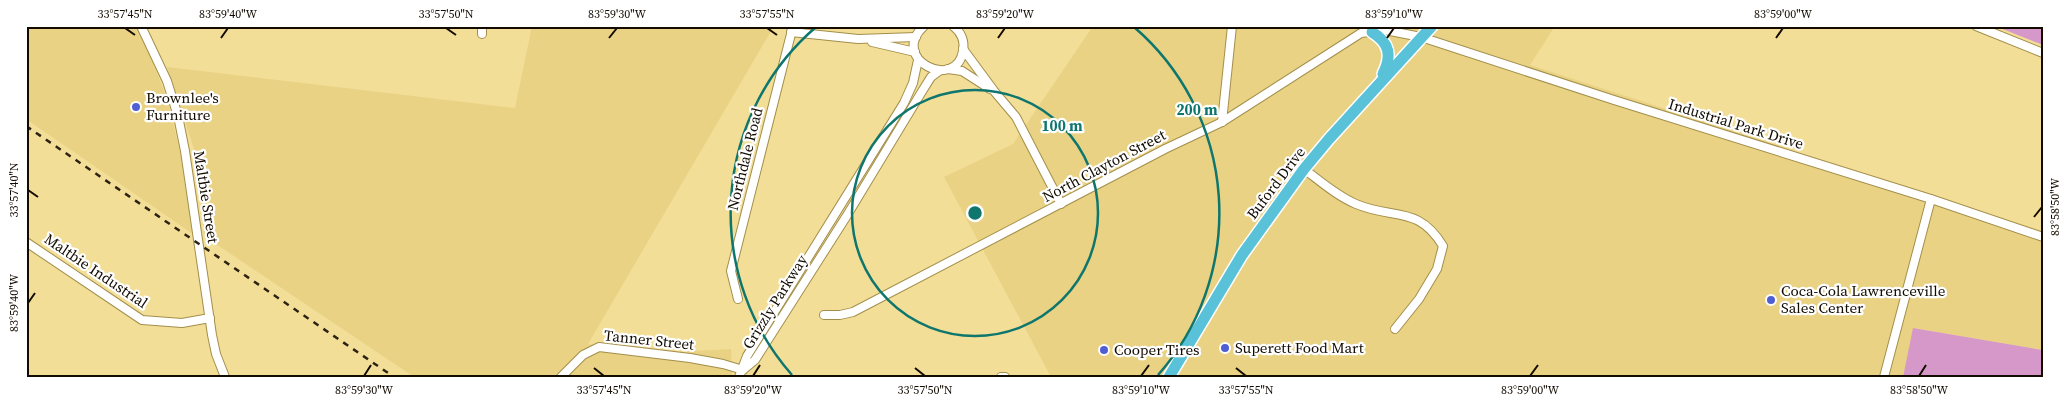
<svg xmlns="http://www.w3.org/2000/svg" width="2069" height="403" font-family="'Source Serif 4',serif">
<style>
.built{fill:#e9d284}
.green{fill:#d598c9}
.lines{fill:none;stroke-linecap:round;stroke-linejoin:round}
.minor-casing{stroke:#a38f4b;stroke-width:10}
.highway-casing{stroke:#fff;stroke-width:14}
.minor{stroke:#fff;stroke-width:8}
.highway{stroke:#59c2d8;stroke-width:11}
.rail{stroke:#2c2211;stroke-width:2.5;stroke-dasharray:6 6;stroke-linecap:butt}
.ticks{fill:none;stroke:#130b00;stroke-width:2}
.ring{fill:none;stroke:#0f766e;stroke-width:2.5}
.poi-dot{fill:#4f5ed3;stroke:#fff;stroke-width:2}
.labels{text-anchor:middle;stroke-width:4.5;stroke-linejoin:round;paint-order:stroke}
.poi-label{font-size:15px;fill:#130b00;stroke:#fff;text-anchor:start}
.street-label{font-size:15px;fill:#130b00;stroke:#fff}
.centre{fill:#0f766e;stroke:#fff;stroke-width:2.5}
.ring-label{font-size:15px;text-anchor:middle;font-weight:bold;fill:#0f766e;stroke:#fff;stroke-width:4.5;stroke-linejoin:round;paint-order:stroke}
.neatline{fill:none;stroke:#130b00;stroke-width:2}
.ticks-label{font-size:12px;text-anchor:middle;fill:#130b00}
</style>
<rect width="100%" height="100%" fill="#f3de98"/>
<!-- built -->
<g class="built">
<polygon points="26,26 137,26 153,62 168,102 180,152 193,234 26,119"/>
<polygon points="532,26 774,26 588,344 655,353 731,349 732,377 414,377 204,236 197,158 167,67 515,108"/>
<polygon points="1093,26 1415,26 1421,29 1425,26 1555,26 1530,65 2043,231 2043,350 1914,328 1903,377 1051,377 944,177 1013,144"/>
</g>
<!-- green -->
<g class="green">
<polygon points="1995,26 2043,26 2043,45"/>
<polygon points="1913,328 2043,350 2043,377 1903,377"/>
</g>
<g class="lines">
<defs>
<g id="minor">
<polyline points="141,26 167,81 178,116 185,151 212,335 216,354 225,377"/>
<path d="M 924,26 C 888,59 956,92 963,51 C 965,41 961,32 953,26"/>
<polyline points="1976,26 2043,53"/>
<polyline points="791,32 858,39 916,37"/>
<polyline points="482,34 482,26"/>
<polyline points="872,42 915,52"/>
<polyline points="963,49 994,91 1016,117 1061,204"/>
<polyline points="948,69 962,71 990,89"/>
<polyline points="1222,122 1232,26"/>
<path d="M 1304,169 C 1320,181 1337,196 1356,204 C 1394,220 1418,205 1443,246 L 1437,269 L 1419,299 L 1395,329"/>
<polyline points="26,242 142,320 182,323 210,318"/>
<polyline points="738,299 731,271 793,26"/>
<polyline points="824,315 840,315 853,312 1165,149 1222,122 1361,33 1385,30 1421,37 1614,100 1931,199 2043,237"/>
<polyline points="743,370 755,360 846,217 921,93 931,77 939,71"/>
<polyline points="561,377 583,355 599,347 690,358 723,364 743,370"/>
<polyline points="739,377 747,356 904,103 913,83 918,60"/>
<polyline points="1001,377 1005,377"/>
<polyline points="1884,377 1931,199"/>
</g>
<g id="highway">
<path d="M 1372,32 C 1390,43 1392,56 1383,74"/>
<polyline points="1169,377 1242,255 1304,169 1329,139 1432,26"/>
</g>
</defs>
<!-- minor casing -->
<use href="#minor" class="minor-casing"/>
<!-- highway casing -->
<use href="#highway" class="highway-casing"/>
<!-- minor -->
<use href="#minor" class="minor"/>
<!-- highway -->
<use href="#highway" class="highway"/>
<!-- rail -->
<polyline class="rail" points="26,126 394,377"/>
</g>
<!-- ticks -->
<path class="ticks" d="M 125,28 L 135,35M 446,28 L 456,35M 767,28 L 777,35M 221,38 L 228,28M 609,38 L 617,28M 998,38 L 1005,28M 1387,38 L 1394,28M 1776,38 L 1783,28M 28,190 L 38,197M 2034,217 L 2042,207M 28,303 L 35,293M 594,368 L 604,376M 915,368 L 925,376M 1236,368 L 1246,376M 364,376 L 371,365M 753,376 L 760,365M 1141,376 L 1149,365M 1530,376 L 1538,365M 1919,376 L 1926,365"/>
<!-- distance rings -->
<g class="ring">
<circle cx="975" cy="213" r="123"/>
<path d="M792 375A245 245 0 0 1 816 27M1134 27A245 245 0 0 1 1158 375"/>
</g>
<!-- markers -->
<g class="poi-dot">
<circle cx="136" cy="107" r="5"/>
<circle cx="1771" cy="300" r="5"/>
<circle cx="1225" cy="348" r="5"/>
<circle cx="1104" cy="350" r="5"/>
</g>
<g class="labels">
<!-- poi labels -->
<g class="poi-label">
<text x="146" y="103">Brownlee's<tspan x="146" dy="17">Furniture</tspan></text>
<text x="1781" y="296">Coca-Cola Lawrenceville<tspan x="1781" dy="17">Sales Center</tspan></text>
<text x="1235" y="353">Superett Food Mart</text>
<text x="1114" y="355">Cooper Tires</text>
</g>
<!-- street labels -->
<g class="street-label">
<text transform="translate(1736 124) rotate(17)" y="5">Industrial Park Drive</text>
<text transform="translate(745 159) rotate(-76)" y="5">Northdale Road</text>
<text transform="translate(1104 166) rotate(-28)" y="5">North Clayton Street</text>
<text transform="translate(1276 183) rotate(-53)" y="5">Buford Drive</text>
<text transform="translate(206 197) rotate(81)" y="5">Maltbie Street</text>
<text transform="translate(96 271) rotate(34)" y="5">Maltbie Industrial</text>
<text transform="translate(775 302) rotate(-58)" y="5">Grizzly Parkway</text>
<text transform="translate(649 340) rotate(6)" y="5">Tanner Street</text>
</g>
</g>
<circle cx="975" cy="213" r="8" class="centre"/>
<g class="ring-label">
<text x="1197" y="115">200 m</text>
<text x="1062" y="131">100 m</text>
</g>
<!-- border -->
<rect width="2069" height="403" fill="none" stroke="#ffffff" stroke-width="55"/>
<rect x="28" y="28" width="2014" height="348" class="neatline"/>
<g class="ticks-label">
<text x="125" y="18">33°57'45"N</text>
<text x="228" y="18">83°59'40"W</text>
<text x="446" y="18">33°57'50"N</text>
<text x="617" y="18">83°59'30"W</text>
<text x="767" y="18">33°57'55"N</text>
<text x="1005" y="18">83°59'20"W</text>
<text x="1394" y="18">83°59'10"W</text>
<text x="1783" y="18">83°59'00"W</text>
<text transform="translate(14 190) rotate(-90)" y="4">33°57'40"N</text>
<text transform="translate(2055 207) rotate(-90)" y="4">83°58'50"W</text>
<text transform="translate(14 303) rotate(-90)" y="4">83°59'40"W</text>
<text x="364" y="394">83°59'30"W</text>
<text x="604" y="394">33°57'45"N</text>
<text x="753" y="394">83°59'20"W</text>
<text x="925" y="394">33°57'50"N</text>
<text x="1141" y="394">83°59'10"W</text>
<text x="1246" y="394">33°57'55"N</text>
<text x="1530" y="394">83°59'00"W</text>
<text x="1919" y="394">83°58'50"W</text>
</g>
</svg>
